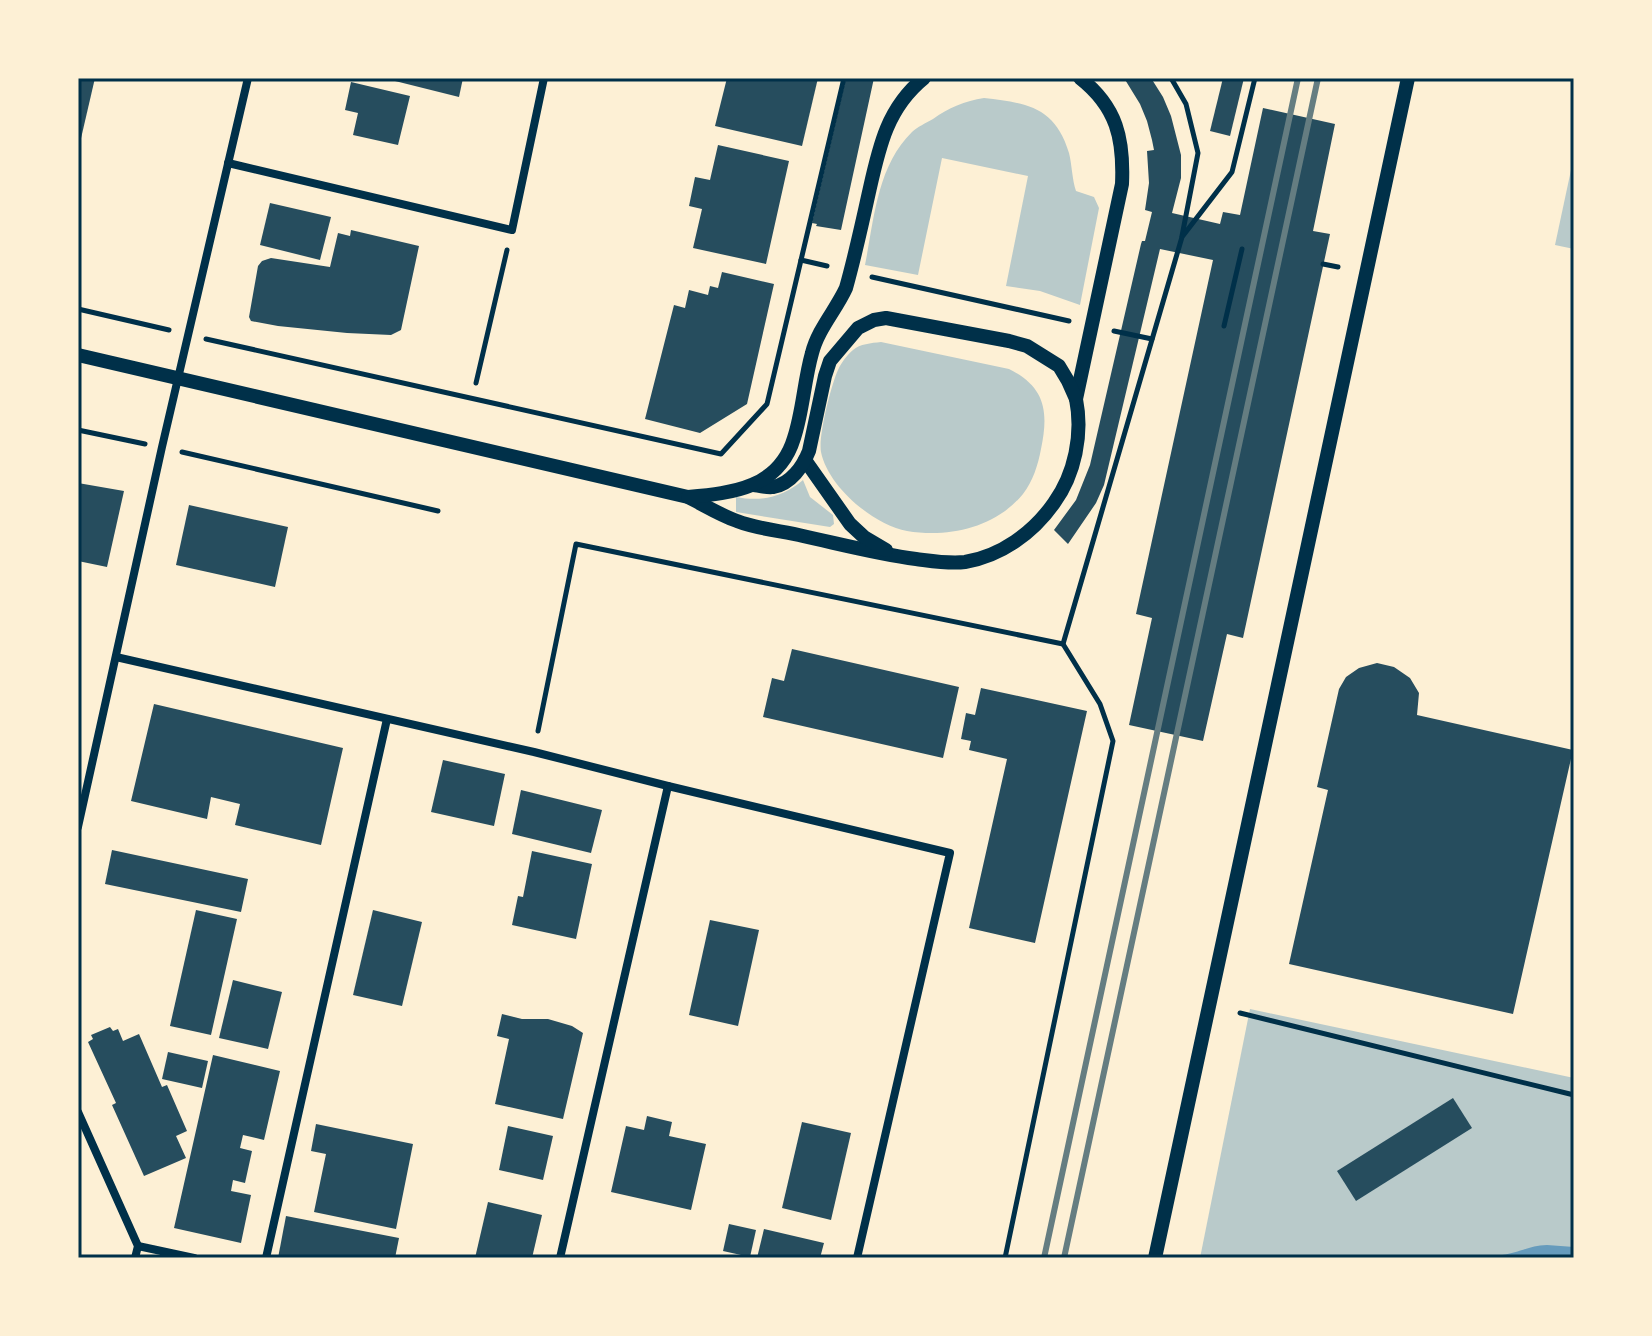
<svg xmlns="http://www.w3.org/2000/svg" width="1652" height="1336" font-family="Inter,sans-serif">
<style>
.green{fill:#b9caca}
.water{fill:#669bbc}
.building{fill:#264d5e}
.lines{fill:none;stroke-linecap:round;stroke-linejoin:round}
.path{stroke:#003049;stroke-width:5}
.minor{stroke:#003049;stroke-width:8}
.tertiary{stroke:#003049;stroke-width:14}
.rail{stroke:#657d81;stroke-width:6}
.neatline{fill:none;stroke:#003049;stroke-width:3}
</style>
<rect width="100%" height="100%" fill="#fdf0d5"/>
<!-- green -->
<g class="green">
<path d="M 984,98 C 1026,103 1055,106 1069,153 C 1072,165 1072,179 1076,191 L 1094,197 L 1099,208 L 1080,305 L 1040,291 L 1006,286 L 1028,176 L 942,158 L 918,275 L 865,265 C 874,220 877,166 912,132 C 917,127 926,123 933,119 C 948,108 965,101 984,98 Z"/>
<polygon points="1574,156 1574,249 1555,245"/>
<path d="M 881,342 L 1009,369 C 1045,387 1049,411 1041,449 C 1038,465 1033,481 1023,494 C 995,528 948,538 907,531 C 874,525 828,487 821,452 C 818,437 831,385 838,370 C 841,363 847,355 853,350 C 860,344 871,343 881,342 Z"/>
<path d="M 803,480 L 810,497 L 833,515 L 834,524 L 830,527 L 736,512 L 736,497 C 762,502 783,497 803,480 Z"/>
<polygon points="1250,1009 1574,1078 1574,1258 1200,1258"/>
</g>
<!-- water -->
<path class="water" d="M 1547,1245 L 1574,1247 L 1574,1258 L 1500,1258 L 1502,1255 C 1519,1253 1527,1246 1547,1245 Z"/>
<!-- building -->
<g class="building">
<polygon points="78,78 95,78 79,147 78,147"/>
<polygon points="383,78 463,78 459,97"/>
<polygon points="727,78 818,78 802,146 715,126"/>
<polygon points="846,78 874,78 841,230 816,226 817,224 812,223"/>
<polygon points="1124,78 1151,78 1163,97 1171,116 1181,155 1181,178 1172,213 1220,224 1223,212 1240,215 1263,108 1335,124 1313,231 1330,234 1243,638 1227,634 1203,741 1129,725 1152,618 1136,614 1213,260 1160,249 1104,485 1096,503 1068,544 1054,530 1076,500 1090,465 1141,244 1142,241 1145,241 1152,212 1145,210 1149,183 1147,151 1154,150 1152,140 1147,121 1140,104"/>
<polygon points="1223,78 1244,78 1230,136 1210,131"/>
<polygon points="351,82 410,96 398,145 353,135 358,113 345,110"/>
<polygon points="718,145 789,161 766,264 693,248 702,209 689,206 695,177 710,180"/>
<polygon points="270,203 331,217 320,260 260,245"/>
<polygon points="351,230 419,246 401,330 391,335 347,333 278,326 251,321 249,317 258,266 262,261 271,258 330,267 338,233 350,236"/>
<polygon points="722,272 774,284 747,404 700,433 645,419 674,305 685,308 689,290 708,295 710,286 718,288"/>
<polygon points="78,483 124,491 107,567 78,561"/>
<polygon points="189,505 288,527 275,587 176,565"/>
<polygon points="792,649 959,687 943,758 763,717 772,678 784,681"/>
<polygon points="1377,663 1394,667 1410,678 1419,693 1417,715 1573,750 1513,1014 1289,964 1328,790 1317,787 1339,689 1346,677 1359,668"/>
<polygon points="981,688 1087,711 1035,943 969,928 1007,759 969,750 971,741 961,739 966,713 975,715"/>
<polygon points="154,704 343,748 321,845 235,825 240,804 211,797 207,819 131,801"/>
<polygon points="443,760 505,774 494,826 431,812"/>
<polygon points="521,790 602,810 591,853 512,834"/>
<polygon points="112,850 248,879 241,912 105,884"/>
<polygon points="532,851 592,864 576,939 512,925 518,896 523,897"/>
<polygon points="196,910 237,919 211,1035 170,1026"/>
<polygon points="373,910 422,922 402,1006 353,995"/>
<polygon points="710,920 759,930 738,1026 689,1015"/>
<polygon points="233,980 282,992 268,1049 219,1038"/>
<polygon points="502,1014 522,1019 548,1019 572,1026 583,1033 563,1119 495,1104 509,1039 497,1036"/>
<polygon points="110,1027 113,1031 118,1029 123,1041 139,1034 162,1087 167,1085 187,1131 176,1136 186,1158 144,1176 112,1105 116,1103 88,1042 93,1039 91,1035"/>
<polygon points="168,1052 208,1061 202,1088 162,1079"/>
<polygon points="213,1055 280,1071 264,1140 243,1135 240,1148 252,1151 245,1183 233,1180 231,1191 251,1195 241,1243 174,1228"/>
<polygon points="1453,1098 1472,1128 1356,1201 1337,1171"/>
<polygon points="647,1116 672,1122 669,1136 706,1144 691,1210 611,1192 626,1126 644,1130"/>
<polygon points="802,1122 851,1133 831,1220 782,1208"/>
<polygon points="316,1124 413,1144 396,1229 314,1212 326,1154 311,1151"/>
<polygon points="508,1126 553,1136 543,1180 499,1170"/>
<polygon points="488,1202 542,1215 532,1258 475,1258"/>
<polygon points="286,1216 399,1238 395,1258 278,1258"/>
<polygon points="729,1224 756,1230 750,1257 723,1251"/>
<polygon points="764,1229 824,1243 820,1258 757,1258"/>
</g>
<g class="lines">
<!-- path -->
<g class="path">
<polyline points="1171,78 1186,104 1198,153 1182,236"/>
<polyline points="801,260 827,266"/>
<polyline points="1323,264 1338,267"/>
<polyline points="872,277 1069,321"/>
<polyline points="78,309 169,330"/>
<polyline points="1224,326 1242,249"/>
<polyline points="1114,331 1152,339"/>
<polyline points="206,339 721,454 767,404 844,78"/>
<polyline points="476,383 507,250"/>
<polyline points="78,430 145,444"/>
<polyline points="182,452 438,511"/>
<polyline points="538,731 576,544 1063,644 1182,237 1232,172 1255,78"/>
<polyline points="1240,1013 1574,1095"/>
<polyline points="1005,1258 1113,741 1100,704 1063,644"/>
</g>
<!-- minor -->
<g class="minor">
<polyline points="228,163 512,230 544,78"/>
<polyline points="116,657 534,752 668,786 950,853 857,1258"/>
<polyline points="78,827 162,447 248,78"/>
<polyline points="78,1112 138,1246 135,1258"/>
<polyline points="138,1246 194,1258"/>
<polyline points="266,1258 387,719"/>
<polyline points="560,1258 668,786"/>
</g>
<!-- tertiary -->
<g class="tertiary">
<path d="M 78,355 L 688,497 C 704,505 720,515 737,521 C 757,529 782,531 803,536 C 840,544 878,554 916,559 C 932,561 949,564 965,562 C 1001,556 1033,533 1054,503 C 1075,474 1083,434 1076,399 L 1122,184 C 1124,139 1117,107 1080,78"/>
<polyline points="805,460 850,524 864,537 886,550"/>
<path d="M 754,485 C 760,486 768,488 773,487 C 791,484 803,466 809,451 L 825,376 L 830,361 L 858,328 L 874,320 L 886,318 L 1009,341 L 1027,346 L 1059,366 L 1068,381 L 1076,399"/>
<path d="M 688,497 C 733,493 779,488 794,438 C 803,411 804,381 812,353 C 818,329 836,310 846,288 C 855,256 862,224 869,192 C 879,147 887,108 924,78"/>
<polyline points="1155,1258 1408,78"/>
</g>
<!-- rail -->
<g class="rail">
<polyline points="1044,1258 1298,78"/>
<polyline points="1064,1258 1318,78"/>
</g>
</g>
<!-- border -->
<rect width="1652" height="1336" fill="none" stroke="#fdf0d5" stroke-width="160"/>
<rect x="80" y="80" width="1492" height="1176" class="neatline"/>
</svg>
